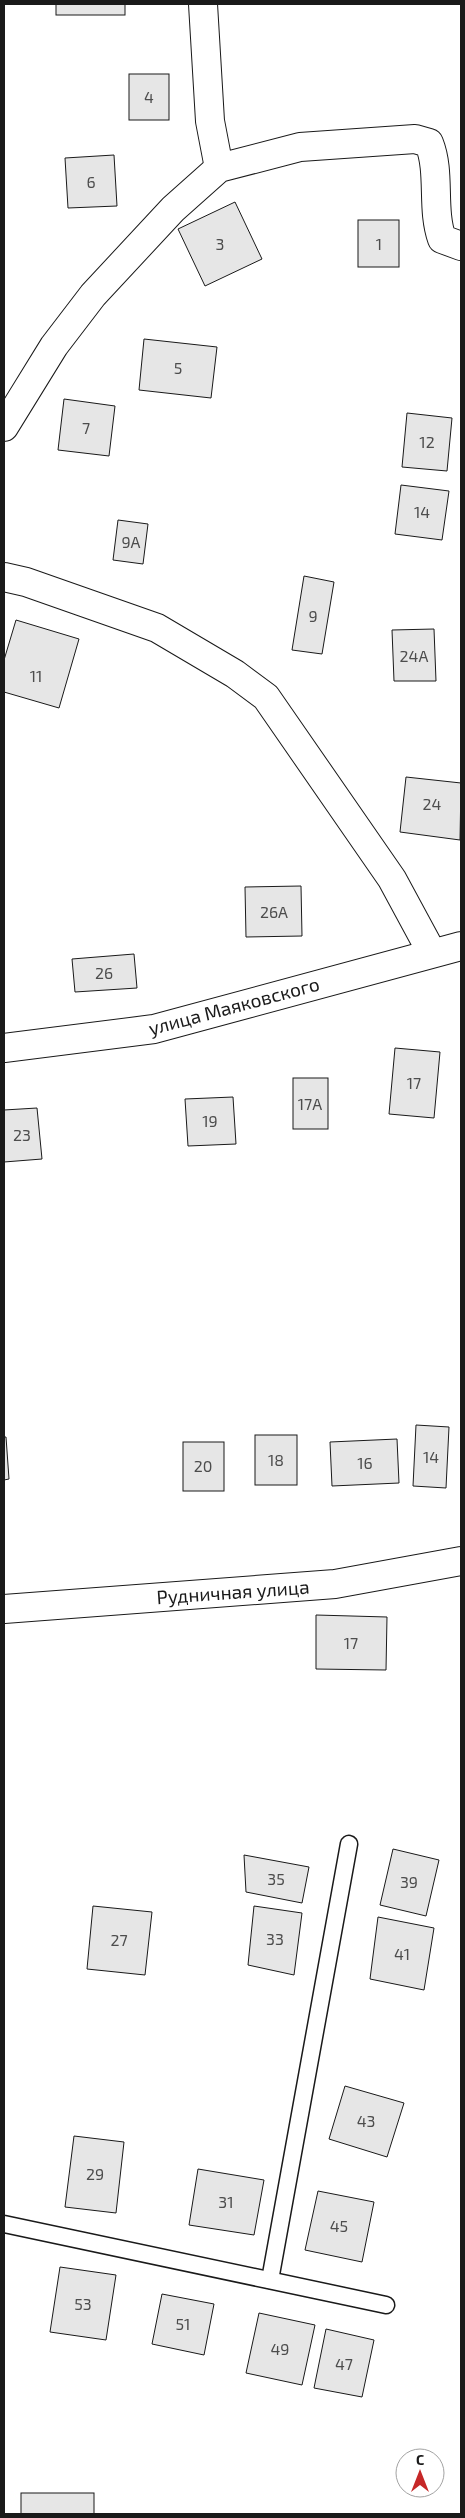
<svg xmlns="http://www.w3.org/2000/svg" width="465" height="2518" font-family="'Exo 2',sans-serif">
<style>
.building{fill:#e6e6e6;stroke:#1a1a1a}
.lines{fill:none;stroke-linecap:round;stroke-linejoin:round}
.service-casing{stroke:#1a1a1a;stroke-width:19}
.minor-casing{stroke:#1a1a1a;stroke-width:30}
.service{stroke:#fff;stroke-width:16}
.minor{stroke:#fff;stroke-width:28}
.labels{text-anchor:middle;stroke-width:4;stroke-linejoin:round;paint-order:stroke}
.number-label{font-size:16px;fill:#4d4d4d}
.street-label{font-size:19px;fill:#1a1a1a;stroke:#fff}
</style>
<rect width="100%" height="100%" fill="#fff"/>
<!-- building -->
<g class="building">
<rect x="56" y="4" width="69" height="11"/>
<rect x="129" y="74" width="40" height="46"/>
<polygon points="114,155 117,206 68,208 65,158"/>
<polygon points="235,202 262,259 205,286 178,229"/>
<rect x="358" y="220" width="41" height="47"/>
<polygon points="144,339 217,347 211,398 139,390"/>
<polygon points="64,399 115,406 109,456 58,450"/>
<polygon points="407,413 452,418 447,471 402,467"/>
<polygon points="401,485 449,491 442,540 395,534"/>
<polygon points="118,520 148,524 143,564 113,560"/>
<polygon points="304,576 334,582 322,654 292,650"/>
<polygon points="16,620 79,639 59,708 4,692 4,660"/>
<polygon points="434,629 436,681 394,681 392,630"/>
<polygon points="406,777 461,783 460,840 400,832"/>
<polygon points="301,886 302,936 246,937 245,887"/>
<polygon points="134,954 137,988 75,992 72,959"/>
<polygon points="395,1048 440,1052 434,1118 389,1114"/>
<rect x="293" y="1078" width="35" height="51"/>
<polygon points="233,1097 236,1144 188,1146 185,1099"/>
<polygon points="37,1108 42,1159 4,1162 4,1110"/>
<polygon points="416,1425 449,1427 446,1488 413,1486"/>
<rect x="255" y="1435" width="42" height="50"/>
<polygon points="4,1437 6,1437 9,1479 4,1480"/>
<polygon points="397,1439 399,1483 332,1486 330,1442"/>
<rect x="183" y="1442" width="41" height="49"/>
<polygon points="316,1615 387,1617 386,1670 316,1669"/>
<polygon points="393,1849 439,1860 426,1916 380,1905"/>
<polygon points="244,1855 309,1867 302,1903 246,1892"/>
<polygon points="93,1906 152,1912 145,1975 87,1969"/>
<polygon points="254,1906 302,1913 294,1975 248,1965"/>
<polygon points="378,1917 434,1928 424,1990 370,1979"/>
<polygon points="345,2086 404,2103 387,2157 329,2139"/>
<polygon points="74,2136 124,2142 116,2213 65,2207"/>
<polygon points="198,2169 264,2180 254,2235 189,2225"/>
<polygon points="318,2191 374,2202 362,2262 305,2250"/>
<polygon points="60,2267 116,2275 106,2340 50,2332"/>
<polygon points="162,2294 214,2304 204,2355 152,2344"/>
<polygon points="259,2313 315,2325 302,2385 246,2373"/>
<polygon points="326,2329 374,2340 362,2397 314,2388"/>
<rect x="21" y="2493" width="73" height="21"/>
</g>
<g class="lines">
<defs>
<g id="service">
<polyline points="4,2224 386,2305"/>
<polyline points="270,2280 349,1844"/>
</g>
<g id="minor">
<polyline points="203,4 210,121 219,168"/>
<path d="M 4,427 L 54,346 L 93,295 L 173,209 L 219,168 L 300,147 L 415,139 L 429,143 C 441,173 431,208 442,239 L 461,246"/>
<polyline points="4,577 26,582 157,628 235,674 266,697 392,879 432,953"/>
<polyline points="4,1048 154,1029 461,946"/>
<polyline points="4,1609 335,1584 461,1561"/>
</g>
</defs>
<!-- service casing -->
<use href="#service" class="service-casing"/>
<!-- minor casing -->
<use href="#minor" class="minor-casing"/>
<!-- service -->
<use href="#service" class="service"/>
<!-- minor -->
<use href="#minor" class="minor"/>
</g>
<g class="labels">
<!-- number labels -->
<g class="number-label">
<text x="149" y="103">4</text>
<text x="91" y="188">6</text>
<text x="220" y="250">3</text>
<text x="379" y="250">1</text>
<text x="178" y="374">5</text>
<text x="86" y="434">7</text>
<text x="427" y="448">12</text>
<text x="422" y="518">14</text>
<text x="131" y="548">9А</text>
<text x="313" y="622">9</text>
<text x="414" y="662">24А</text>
<text x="36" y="682">11</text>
<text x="432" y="810">24</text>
<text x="274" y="918">26А</text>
<text x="104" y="979">26</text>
<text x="414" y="1089">17</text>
<text x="310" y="1110">17А</text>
<text x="210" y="1127">19</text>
<text x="22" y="1141">23</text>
<text x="431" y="1463">14</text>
<text x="276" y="1466">18</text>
<text x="365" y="1469">16</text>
<text x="203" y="1472">20</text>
<text x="351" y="1649">17</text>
<text x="276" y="1885">35</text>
<text x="409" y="1888">39</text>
<text x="275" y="1945">33</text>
<text x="119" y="1946">27</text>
<text x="402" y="1960">41</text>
<text x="366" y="2127">43</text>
<text x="95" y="2180">29</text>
<text x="226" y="2208">31</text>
<text x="339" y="2232">45</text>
<text x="83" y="2310">53</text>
<text x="183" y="2330">51</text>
<text x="280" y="2355">49</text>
<text x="344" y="2370">47</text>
</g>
<!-- street labels -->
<g class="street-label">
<text transform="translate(234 1006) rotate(-15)" y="7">улица Маяковского</text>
<text transform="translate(233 1592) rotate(-4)" y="7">Рудничная улица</text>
</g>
</g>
<!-- border -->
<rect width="465" height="2518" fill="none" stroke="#1a1a1a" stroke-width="10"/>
<!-- north arrow -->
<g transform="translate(420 2473)"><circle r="24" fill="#ffffff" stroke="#a3a3a3"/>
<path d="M0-4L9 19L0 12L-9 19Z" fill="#c62828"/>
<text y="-8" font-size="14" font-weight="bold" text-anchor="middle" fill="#1a1a1a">С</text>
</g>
</svg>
